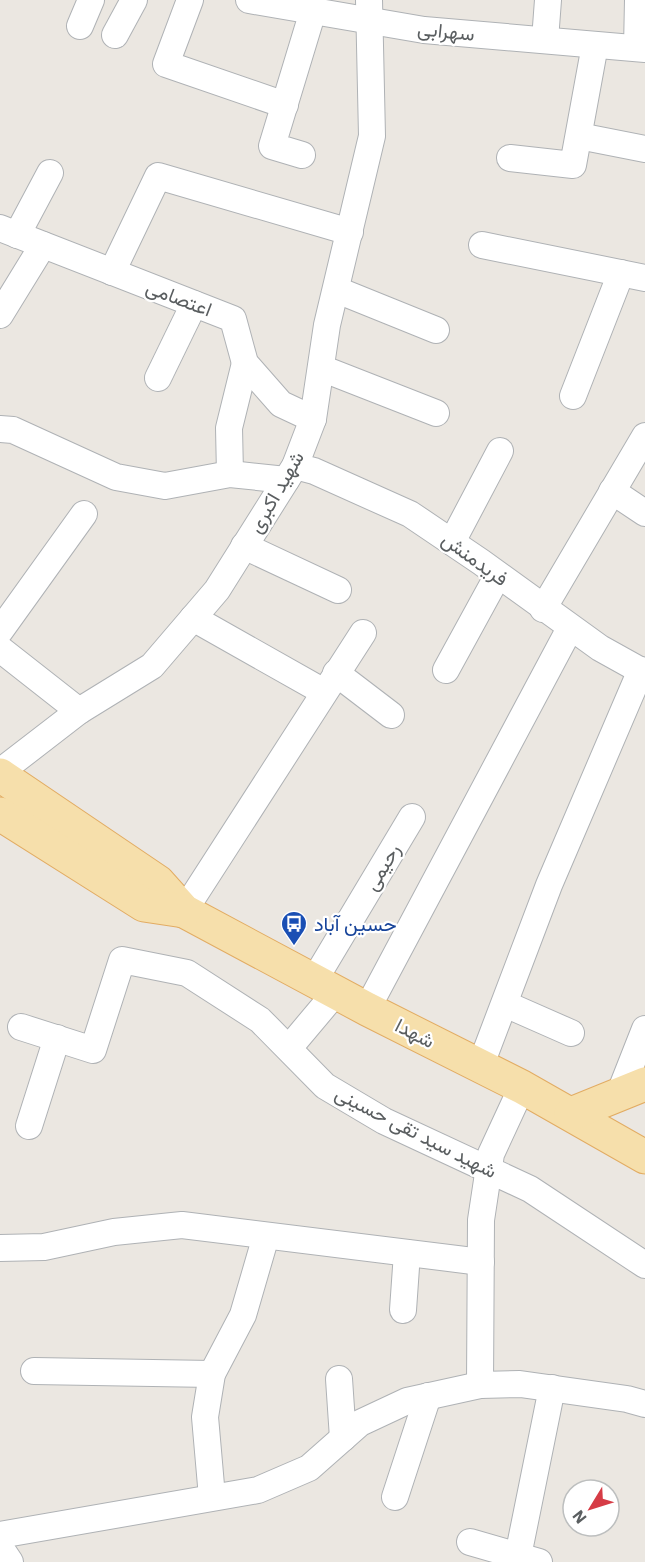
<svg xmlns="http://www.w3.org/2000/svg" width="645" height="1562" font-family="'IBM Plex Sans',Vazirmatn,sans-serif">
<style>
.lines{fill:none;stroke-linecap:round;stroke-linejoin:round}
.minor-casing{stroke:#afb2b5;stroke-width:28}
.major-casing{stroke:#e2ac63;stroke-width:35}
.minor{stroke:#fff;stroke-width:26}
.major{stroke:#f6dfab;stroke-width:33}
.labels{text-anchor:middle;stroke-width:4.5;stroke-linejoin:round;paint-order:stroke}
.street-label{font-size:20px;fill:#5a5e60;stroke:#fff}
.transit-label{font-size:20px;fill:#164399;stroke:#fff;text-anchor:start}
</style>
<rect width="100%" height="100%" fill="#ebe7e1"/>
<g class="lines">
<defs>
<g id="minor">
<polyline points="190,0 166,64 285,105"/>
<polyline points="249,0 424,30 645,49"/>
<polyline points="80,26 91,0"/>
<polyline points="115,35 134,0"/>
<polyline points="545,40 548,0"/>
<polyline points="637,48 638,0"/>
<polyline points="579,136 645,149"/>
<polyline points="302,155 272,146 313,11"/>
<polyline points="510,158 573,165 595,45"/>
<polyline points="0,228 233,319 245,363 281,404 313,419"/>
<polyline points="17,235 50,173"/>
<polyline points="482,245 645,278"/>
<polyline points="112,272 158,176 350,232"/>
<polyline points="337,290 436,330"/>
<polyline points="0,315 43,245"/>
<polyline points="321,368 436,413"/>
<polyline points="158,378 194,304"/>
<polyline points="573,396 621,273"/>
<polyline points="0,429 13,430 116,477 165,486 230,474 286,480"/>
<polyline points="295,466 314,471 410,514 481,562 600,648 645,673"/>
<polyline points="230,474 229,428 245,363"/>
<polyline points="612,491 645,513"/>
<polyline points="452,542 500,451"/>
<polyline points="244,546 338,590"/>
<polyline points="543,609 645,436"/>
<polyline points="193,618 324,692"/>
<polyline points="0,631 84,514"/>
<polyline points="0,649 79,711"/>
<polyline points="446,670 498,575"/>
<polyline points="336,673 391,715"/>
<polyline points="0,772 79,711 152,666 217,590 295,466 313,419 327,325 372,136 369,0"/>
<polyline points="184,911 363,633"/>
<polyline points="315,979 412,817"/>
<polyline points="505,1004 571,1033"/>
<polyline points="367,1009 570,628"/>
<polyline points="21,1027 93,1050 122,960 187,973 260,1020 325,1086 384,1121 530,1189 645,1265"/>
<polyline points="289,1048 336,992"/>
<polyline points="480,1067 549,885 641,670"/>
<polyline points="619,1095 645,1029"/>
<polyline points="29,1126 57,1038"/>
<polyline points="0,1248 44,1247 114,1232 182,1225 481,1262"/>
<polyline points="403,1310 407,1253"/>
<polyline points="34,1371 212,1374"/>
<polyline points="339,1379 343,1438"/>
<polyline points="480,1385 481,1220 491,1154 522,1087"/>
<polyline points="212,1497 205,1417 212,1374 243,1315 266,1236"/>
<polyline points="395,1497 428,1396"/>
<polyline points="0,1535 258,1490 309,1468 360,1423 407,1401 480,1385 520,1384 627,1399 645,1404"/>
<polyline points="470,1542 539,1562"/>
<polyline points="0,1547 10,1562"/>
<polyline points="518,1556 552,1388"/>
</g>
<g id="major">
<polyline points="0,775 158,882 184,911 367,1009 522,1087 645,1157"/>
<polyline points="0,814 144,905 184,911"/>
<polyline points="571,1114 645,1084"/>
</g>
</defs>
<!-- minor casing -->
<use href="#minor" class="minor-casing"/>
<!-- major casing -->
<use href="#major" class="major-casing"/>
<!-- minor -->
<use href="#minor" class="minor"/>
<!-- major -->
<use href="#major" class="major"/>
</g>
<!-- icons -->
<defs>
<symbol id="bus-pin" viewBox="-11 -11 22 30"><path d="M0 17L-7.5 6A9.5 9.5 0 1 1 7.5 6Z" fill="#1a4fb4" stroke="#fff"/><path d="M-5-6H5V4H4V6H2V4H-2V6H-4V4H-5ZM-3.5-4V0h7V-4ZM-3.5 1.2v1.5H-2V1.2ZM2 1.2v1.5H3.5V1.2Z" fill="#fff"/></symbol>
</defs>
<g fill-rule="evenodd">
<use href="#bus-pin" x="279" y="909" width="30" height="40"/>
</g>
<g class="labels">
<!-- street labels -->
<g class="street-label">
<text transform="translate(446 31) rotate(6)" y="7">سهرابی</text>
<text transform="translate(179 298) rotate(21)" y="7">اعتصامی</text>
<text transform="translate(276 492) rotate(-60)" y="7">شهید اکبری</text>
<text transform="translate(475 559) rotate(36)" y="7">فریدمنش</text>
<text transform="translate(382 867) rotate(-59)" y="7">رحیمی</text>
<text transform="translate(415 1033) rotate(27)" y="7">شهدا</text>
<text transform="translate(416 1132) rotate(27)" y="7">شهید سید تقی حسینی</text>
</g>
<!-- transit labels -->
<g class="transit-label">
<text x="314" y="931">حسین آباد</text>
</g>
</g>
<!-- north arrow -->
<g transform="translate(591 1508) rotate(232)"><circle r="28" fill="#ffffff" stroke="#bdbfbf" stroke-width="1.5"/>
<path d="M0-4.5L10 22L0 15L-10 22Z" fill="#d63c46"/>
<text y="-9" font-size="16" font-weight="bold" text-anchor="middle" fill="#5a5e60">N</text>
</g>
</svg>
